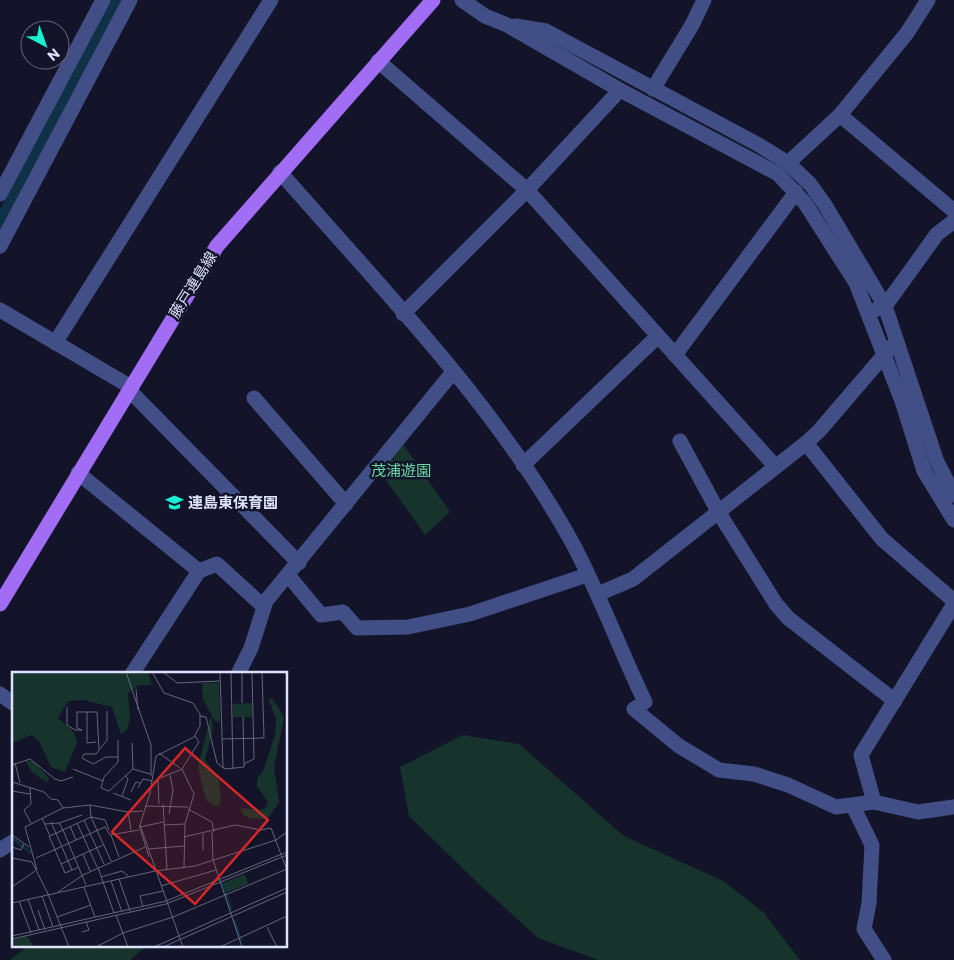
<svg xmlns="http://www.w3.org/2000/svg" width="954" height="960" font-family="Commissioner,'Noto Sans JP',sans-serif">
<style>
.green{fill:#16342c}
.water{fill:#0f3147}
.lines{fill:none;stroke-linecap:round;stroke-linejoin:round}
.minor{stroke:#414f86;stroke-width:15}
.major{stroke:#a26df5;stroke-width:15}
.labels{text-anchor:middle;stroke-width:5;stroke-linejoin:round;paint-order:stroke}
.street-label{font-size:15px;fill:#dee2fd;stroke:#13142a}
.park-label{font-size:15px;fill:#6ddaa5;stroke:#13142a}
.poi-label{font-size:15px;font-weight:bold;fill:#dee2fd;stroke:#13142a;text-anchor:start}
.inset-river{fill:none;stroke:#0f3147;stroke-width:2.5}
.inset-road{fill:none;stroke:#64667e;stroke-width:1}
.view{fill:#d62828;fill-opacity:0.15;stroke:#d62828;stroke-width:2.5}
.inset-edge{fill:none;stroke:#dee2fd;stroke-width:2.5}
</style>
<rect width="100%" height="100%" fill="#13142a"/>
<!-- green -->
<g class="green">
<polygon points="401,441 450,512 425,535 379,470"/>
<polygon points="463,735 519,744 624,836 723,881 763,912 800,960 598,960 538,938 481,886 409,816 400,767"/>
<polygon points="28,946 147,946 130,960 10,960"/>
</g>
<!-- water -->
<polygon class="water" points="111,0 122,0 0,230 0,209"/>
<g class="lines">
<!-- minor -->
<g class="minor">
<polyline points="462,0 485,16 507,25 620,90 778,174 805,203 856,283 902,401 924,471 954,520"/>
<polyline points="516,26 546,31 759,145 788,163 810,184 825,205 885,306 937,462 954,495"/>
<polyline points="378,61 527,190 775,466"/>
<polyline points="653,89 692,25 704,0"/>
<polyline points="840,115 954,211"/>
<polyline points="788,163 840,115 907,33 928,0"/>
<path d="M 280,172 C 382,289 498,407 573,544 C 600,595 620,650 645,702 L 634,709 L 679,746 L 719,770 L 754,774 L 788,785 L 836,807 L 874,802 L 861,755 L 954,604"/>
<polyline points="0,194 103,0"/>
<polyline points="0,246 130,0"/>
<polyline points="877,309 885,306 937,234 954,221"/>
<polyline points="0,310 131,387"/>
<polyline points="403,314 527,190 620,90"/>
<polyline points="55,343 271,0"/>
<polyline points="675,355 796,192"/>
<polyline points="129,390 299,563"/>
<polyline points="254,398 346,504"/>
<polyline points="680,441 719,513 776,604 788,618 895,701"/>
<polyline points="806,443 882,539 954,601"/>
<polyline points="523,465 658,336"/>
<polyline points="78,473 199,571 132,674"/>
<polyline points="199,571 217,564 264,607"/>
<polyline points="288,575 321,615 343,612 357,628 408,627 470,614 587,575"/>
<polyline points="598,594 633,579 806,443 819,431 891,347"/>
<polyline points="238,674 251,648 266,601 453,372"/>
<polyline points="0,694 14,704"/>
<polyline points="874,802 918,812 954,807"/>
<polyline points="853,806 872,845 869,903 864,929 884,960"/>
<polyline points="0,850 14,841"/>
</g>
<!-- major -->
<polyline class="major" points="0,604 217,246 433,0"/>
</g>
<!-- icons -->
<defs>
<symbol id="school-bare" viewBox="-9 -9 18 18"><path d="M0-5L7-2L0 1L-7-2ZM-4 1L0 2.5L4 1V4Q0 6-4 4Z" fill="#18f0d2" stroke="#13142a" stroke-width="2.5" paint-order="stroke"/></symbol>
</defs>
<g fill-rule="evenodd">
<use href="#school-bare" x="162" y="490" width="25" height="25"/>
</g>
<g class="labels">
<!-- street labels -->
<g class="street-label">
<text transform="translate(193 285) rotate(-58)" y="5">藤戸連島線</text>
</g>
<!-- park labels -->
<g class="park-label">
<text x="401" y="476">茂浦遊園</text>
</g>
<!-- poi labels -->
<g class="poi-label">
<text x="188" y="508">連島東保育園</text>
</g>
</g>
<!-- overview -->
<g transform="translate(12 672)">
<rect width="275" height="275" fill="#13142a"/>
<path d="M 0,0 L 136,0 L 140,13 L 127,13 L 116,21 L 118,46 L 115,58 L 109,62 L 100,35 L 72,28 L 56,29 L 46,46 L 62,60 L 65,71 L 53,100 L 39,95 L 27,69 L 19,63 L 0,71 ZM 190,11 L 207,11 L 208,50 L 203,49 L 191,28 ZM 260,26 L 272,45 L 262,95 L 267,131 L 255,147 L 237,146 L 230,142 L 229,136 L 247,138 L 254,136 L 256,130 L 245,114 L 245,106 L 251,100 L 263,63 L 264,47 L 257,28 ZM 240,31 L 240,45 L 221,45 L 221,32 ZM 199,43 L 201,58 L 193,87 L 207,109 L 209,130 L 206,135 L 194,128 L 186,95 ZM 13,88 L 22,90 L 37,106 L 35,111 L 20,100 ZM 233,202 L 236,212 L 214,221 L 211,211 ZM 15,264 L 22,275 L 0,275 L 0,268 Z" fill="#16342c"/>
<path class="inset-river" d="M 0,166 L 19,181M 210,210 L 219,238M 222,248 L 229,269"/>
<path class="inset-road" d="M 114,0 L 139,73 L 139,104M 140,0 L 152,21 L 181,31 L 188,42 L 188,54 L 182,65 L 144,84 L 138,121 L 128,153 L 171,275M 151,0 L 165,11 L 208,9M 208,0 L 211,96M 219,0 L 221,97M 230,0 L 230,31M 124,17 L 126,38M 55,35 L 55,53 L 63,58 L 70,58 L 65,56 L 65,40 L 85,40 L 87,78M 95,39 L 95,68 L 84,82 L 72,82 L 70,86 L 81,92 L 94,85 L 106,85M 75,40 L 75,71 L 84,70M 188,44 L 194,45 L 205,91 L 213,97 L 232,95 L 231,45M 210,67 L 252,66 L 250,0M 106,68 L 106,90 L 92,105 L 89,116 L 97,119 L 121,97M 120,71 L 121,97M 147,81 L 168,96M 3,91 L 8,111M 232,92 L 242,87 L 240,0M 0,93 L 18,87 L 43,107 L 49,109 L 61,105M 61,97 L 91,109M 121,97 L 138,102M 170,97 L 187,70 L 183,64M 0,110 L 32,120 L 39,127 L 46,128 L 51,136M 18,115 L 19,132 L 12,138 L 19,151M 126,116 L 131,107 L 140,109M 0,119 L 18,122M 119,120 L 124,110 L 128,111M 101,121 L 119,128M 110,124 L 116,107 L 113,103M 147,132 L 146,107 L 170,97 L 182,122 L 173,152 L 172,195M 151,132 L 155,198M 78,133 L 79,145 L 99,189M 133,134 L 176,135M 176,137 L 200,150 L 202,160M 116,140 L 119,158M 157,142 L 161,118 L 158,103M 30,146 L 38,164 L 51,158 L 74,213M 72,148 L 92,192M 39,150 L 60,198M 47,151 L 70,143M 65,151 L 85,195M 33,152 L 47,151 L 51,158 L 79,145 L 93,148 L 97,158M 127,153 L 137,185M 152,153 L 173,152M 58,154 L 64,168M 128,155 L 151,150M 200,160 L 201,188M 0,163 L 17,175M 99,163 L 107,185M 37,164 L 53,201 L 67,195M 172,165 L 223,153 L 249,158 L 259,156 L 275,198M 0,175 L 9,178 L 12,172M 136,177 L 172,174M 191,178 L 191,162M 71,182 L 78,199M 0,186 L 20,190 L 36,222 L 57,275M 24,186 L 93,155 L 98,163 L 127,158M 201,188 L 230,275M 49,192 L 91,173M 86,195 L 91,210M 25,198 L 13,155 L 51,136 L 78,133 L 116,140 L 131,139M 89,205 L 110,199 L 117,205M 107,207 L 118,239M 99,209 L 110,240M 91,210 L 102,241M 149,214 L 204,198M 0,215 L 23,199M 72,215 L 83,245M 46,220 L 71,203 L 133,175M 30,224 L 41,255M 16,227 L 27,258M 7,229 L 19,261M 0,231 L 143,199 L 183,194 L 264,168 L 275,160M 131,235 L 128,224 L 151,219M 26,238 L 33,258M 104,243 L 116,275M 45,245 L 79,233M 255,255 L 265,275M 70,260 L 77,258 L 74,250M 0,264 L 154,229 L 275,180M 0,267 L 154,232 L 275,183M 84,275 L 111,261 L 161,245 L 275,197M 142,275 L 275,216M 151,275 L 275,220M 208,275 L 275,244"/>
<path class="view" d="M 173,76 L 256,148 L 183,232 L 100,160 Z"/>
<rect width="275" height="275" class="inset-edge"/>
</g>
<!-- north arrow -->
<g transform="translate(45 45) rotate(139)"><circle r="24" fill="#13142a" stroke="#64667e"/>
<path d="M0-4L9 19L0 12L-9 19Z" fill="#18f0d2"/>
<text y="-8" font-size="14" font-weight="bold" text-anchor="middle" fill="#dee2fd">N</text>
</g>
</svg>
